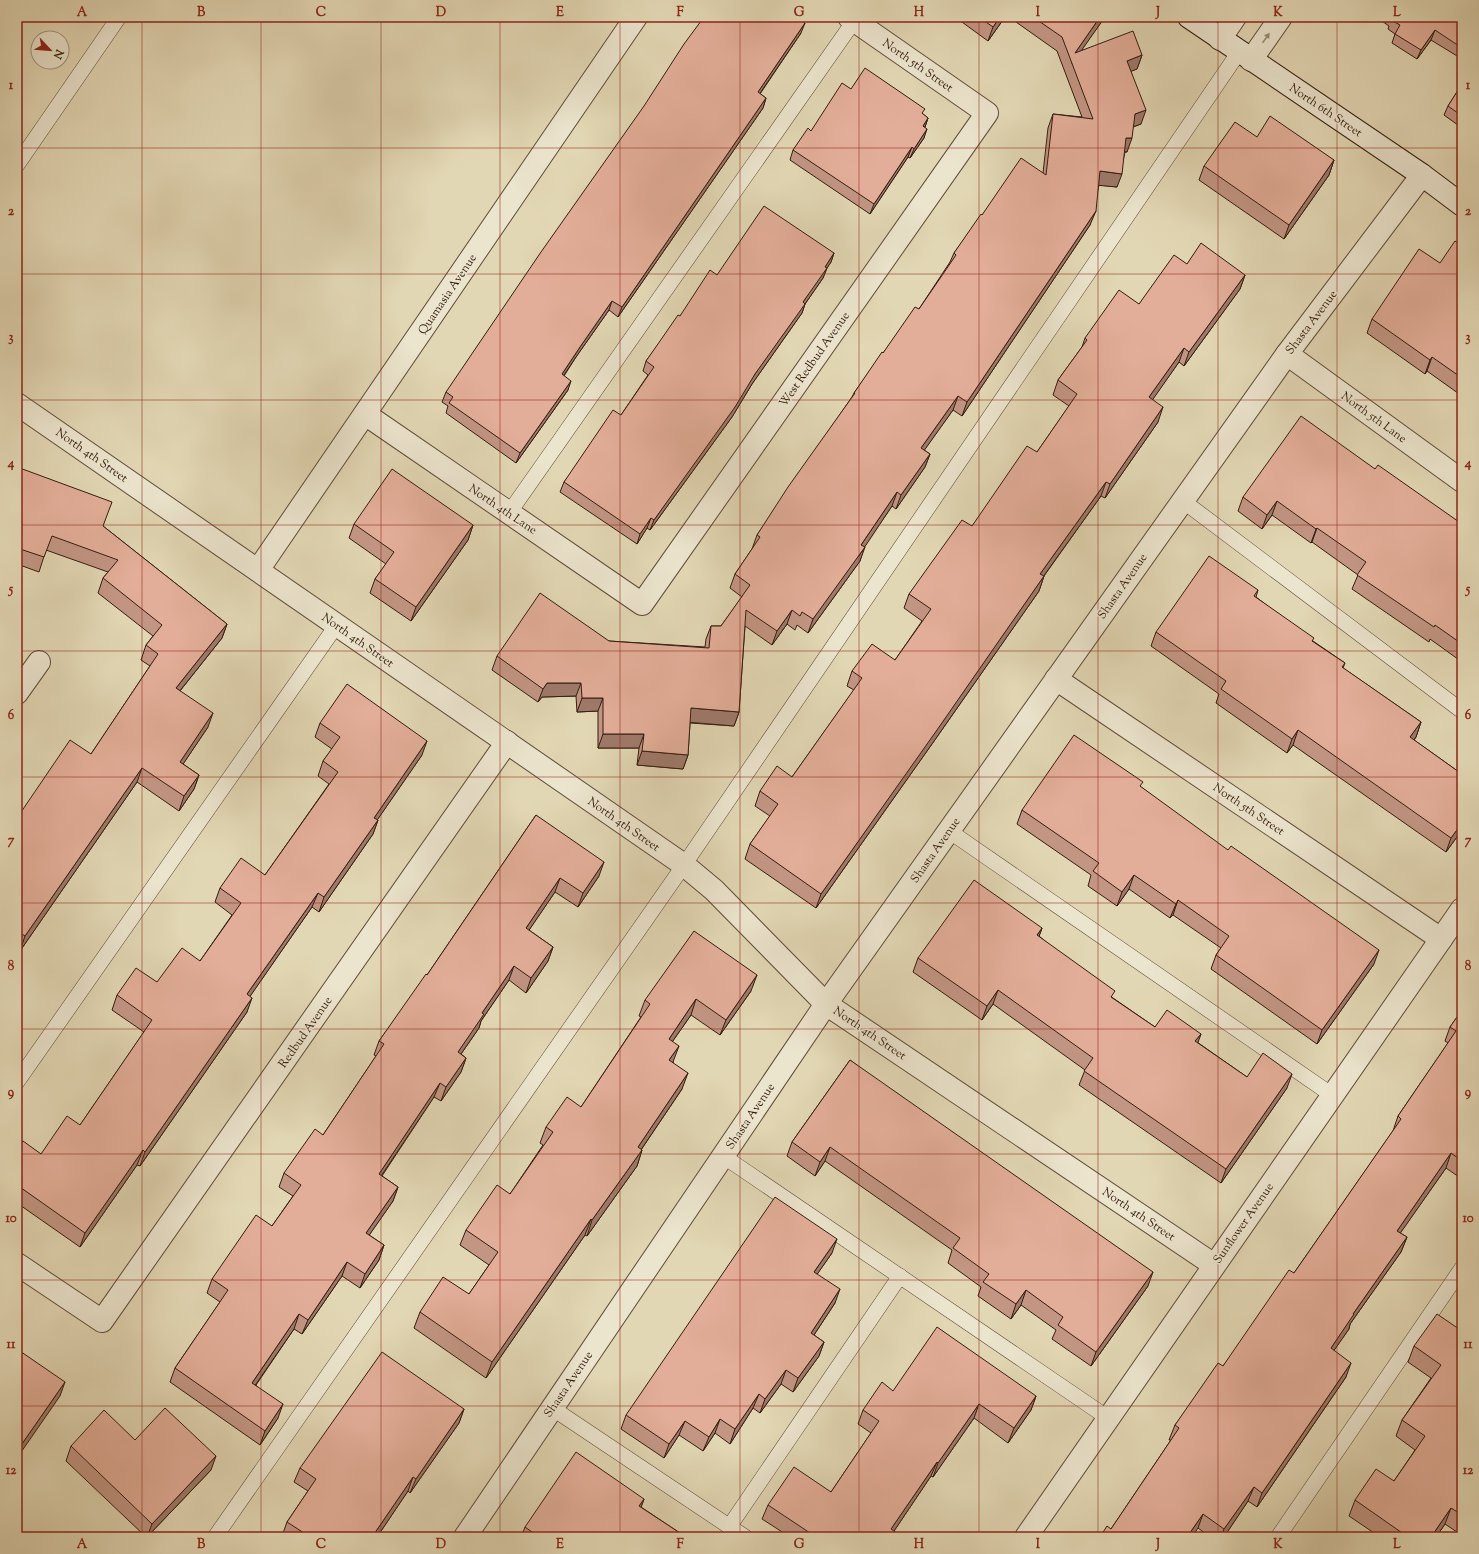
<svg xmlns="http://www.w3.org/2000/svg" width="1479" height="1554" font-family="'Sorts Mill Goudy',serif">
<style>
.lines{fill:none;stroke-linecap:round;stroke-linejoin:round}
.lane-casing{stroke:#5f4b38;stroke-width:16}
.street-casing{stroke:#5f4b38;stroke-width:24}
.secondary-casing{stroke:#331c0f;stroke-width:24}
.lane{stroke:#ece5ce;stroke-width:15}
.street{stroke:#ece5ce;stroke-width:22}
.secondary{stroke:#ece5ce;stroke-width:22}
.wall{fill:#c39684;stroke:#331c0f}
.shaded-wall{fill:#9f7a6b;stroke:#331c0f}
.building{fill:#e3ae99;stroke:#331c0f}
.oneway{fill:#998b78}
.grid{fill:none;stroke:#8f2418;stroke-width:1;stroke-opacity:0.55}
.labels{text-anchor:middle;stroke-width:3;stroke-linejoin:round;paint-order:stroke}
.street-label{font-size:12px;fill:#331c0f;stroke:#ece5ce}
.neatline{fill:none;stroke:#8f2418;stroke-width:1.5}
.grid-label{font-size:13px;text-anchor:middle;font-weight:bold;fill:#8f2418}
</style>
<rect width="100%" height="100%" fill="#e2d7b4"/>
<filter id="stains"><feTurbulence type="fractalNoise" baseFrequency=".005" numOctaves="4"/><feColorMatrix values="0 0 0 0 .2 0 0 0 0 .09 0 0 0 0 .02 0 0 0 .5 -.17"/></filter>
<radialGradient id="worn" r=".72"><stop offset=".6" stop-color="#630" stop-opacity="0"/><stop offset="1" stop-color="#630" stop-opacity=".3"/></radialGradient>
<g class="lines">
<defs>
<g id="lane">
<polyline points="17,165 119,17"/>
<polyline points="1183,501 1462,711"/>
<polyline points="509,513 854,21"/>
<polyline points="949,831 1332,1095"/>
<polyline points="17,1082 336,626"/>
<polyline points="723,1156 1108,1418"/>
<polyline points="552,1408 745,1537"/>
<polyline points="729,1527 900,1276"/>
<polyline points="215,1537 684,865 1239,52"/>
<polyline points="1278,1537 1462,1268"/>
</g>
<g id="street">
<polyline points="1220,39 1235,17"/>
<polyline points="1251,60 1281,17"/>
<polyline points="1287,354 1462,481"/>
<polyline points="17,404 684,865 714,890 826,1004 1214,1265"/>
<polyline points="365,414 642,604 987,113 849,17"/>
<polyline points="258,570 636,17"/>
<polyline points="1056,679 1441,939"/>
<polyline points="17,693 39,662"/>
<polyline points="17,1264 102,1321 507,742"/>
<polyline points="465,1537 826,1004 1287,354 1422,175"/>
<polyline points="1026,1537 1462,909"/>
</g>
<polyline id="secondary" points="1189,17 1422,175 1462,205"/>
</defs>
<!-- lane casing -->
<use href="#lane" class="lane-casing"/>
<!-- street casing -->
<use href="#street" class="street-casing"/>
<!-- secondary casing -->
<use href="#secondary" class="secondary-casing"/>
<!-- lane -->
<use href="#lane" class="lane"/>
<!-- street -->
<use href="#street" class="street"/>
<!-- secondary -->
<use href="#secondary" class="secondary"/>
</g>
<!-- wall -->
<g class="wall">
<polygon points="85,17 91,17 89,20"/>
<polygon points="955,17 1005,17 988,41"/>
<polygon points="1009,17 1105,17 1081,50 1142,55 1137,69 1131,71 1141,124 1133,127 1127,152 1125,152 1117,187 1099,185 1090,225 962,416 953,410 924,450 930,454 925,467 896,509 892,506 864,547 860,561 808,633 797,625 795,630 787,624 772,645 745,626 739,712 734,726 690,723 688,755 683,769 637,765 639,748 598,748 598,711 577,712 576,696 542,697 538,702 492,670 497,656 609,641 705,647 706,639 711,626 721,626 742,597 730,588 735,574 752,549 757,535 852,397 854,393 883,353 919,309 950,262 954,253 982,215 1043,173 1048,128 1053,114 1082,117 1057,51"/>
<polygon points="1376,17 1459,17 1462,19 1462,59 1431,40 1417,59 1392,43 1395,34 1388,29 1389,26"/>
<polygon points="801,33 760,94 766,98 763,108 618,317 609,310 576,357 564,376 568,390 516,463 446,413 448,406 442,402 446,392"/>
<polygon points="1462,84 1462,128 1444,115 1448,106"/>
<polygon points="851,89 923,114 928,118 925,127 924,138 910,158 908,157 870,214 790,160 793,150"/>
<polygon points="1257,137 1334,160 1329,175 1284,239 1199,180 1204,166"/>
<polygon points="1462,246 1462,396 1427,371 1425,374 1367,333 1372,319"/>
<polygon points="834,253 831,262 827,268 823,278 805,304 802,313 752,384 732,417 650,530 647,528 637,544 560,492 564,482 621,415 648,375 643,371 646,361 680,316 717,275"/>
<polygon points="1187,264 1245,275 1240,289 1184,366 1179,362 1152,400 1158,422 1105,498 1101,496 1044,576 1039,591 932,744 816,908 745,859 750,844 770,816 755,806 760,791 792,777 854,690 847,686 852,671 895,660 922,621 904,608 909,594 972,526 1037,452 1069,406 1053,395 1058,380 1082,347 1085,338 1139,304"/>
<polygon points="17,467 103,526 227,624 222,638 180,691 208,727 183,764 199,775 194,789 179,811 137,782 20,951 17,948 17,818 91,754 150,666 141,660 146,645 153,636 98,593 103,578 108,572 46,550 39,572 17,564"/>
<polygon points="1375,469 1462,524 1462,662 1430,639 1429,642 1352,589 1358,575 1312,542 1311,543 1272,515 1262,529 1238,511 1243,497"/>
<polygon points="354,524 473,525 468,540 411,621 370,593 375,579 386,564 349,538"/>
<polygon points="1258,590 1256,597 1313,641 1345,663 1343,668 1421,722 1416,737 1414,740 1459,772 1462,767 1462,830 1446,852 1293,745 1287,753 1216,703 1219,694 1151,646 1156,632"/>
<polygon points="320,723 422,755 377,820 378,820 373,834 319,912 312,907 250,996 247,1012 140,1166 137,1165 80,1247 17,1203 17,1150 41,1154 80,1125 144,1032 112,1010 117,995 157,982 200,961 232,915 215,902 220,888 265,875 329,784 318,776 323,761 332,749 315,737"/>
<polygon points="1141,787 1374,964 1317,1044 1211,969 1216,955 1221,948 1173,915 1170,918 1129,889 1117,906 1088,886 1091,875 1017,824 1022,810"/>
<polygon points="536,815 599,876 578,907 555,892 529,930 553,947 548,961 526,993 509,980 481,1021 479,1028 461,1054 466,1058 461,1072 441,1101 434,1097 382,1176 398,1187 393,1201 369,1235 384,1245 379,1260 360,1288 342,1276 302,1334 294,1329 256,1385 278,1418 260,1445 170,1382 175,1368 220,1302 207,1293 212,1279 272,1226 293,1196 279,1187 284,1173 323,1135 376,1056 374,1055 379,1041 427,975"/>
<polygon points="1042,928 1039,936 1113,998 1155,1027 1201,1034 1197,1042 1247,1077 1287,1088 1221,1183 1079,1085 1085,1070 993,1004 982,1020 913,972 918,958"/>
<polygon points="751,991 720,1035 691,1015 672,1042 673,1062 682,1089 641,1150 642,1150 637,1166 587,1236 585,1235 486,1378 414,1328 420,1312 469,1294 489,1265 460,1245 466,1230 510,1194 543,1145 540,1143 546,1127 581,1107 641,1017 639,1016 645,1000"/>
<polygon points="1462,1010 1462,1179 1446,1168 1400,1233 1407,1237 1401,1252 1350,1324 1349,1329 1334,1350 1346,1377 1257,1507 1248,1501 1224,1537 1210,1537 1198,1528 1111,1529 1171,1440 1169,1440 1175,1425 1223,1366 1294,1273 1393,1131 1398,1116 1448,1043 1445,1041 1450,1027"/>
<polygon points="850,1060 1148,1286 1091,1366 1052,1339 1056,1330 1021,1305 1011,1319 978,1296 981,1287 948,1263 952,1250 825,1161 815,1176 787,1156 792,1142"/>
<polygon points="832,1253 817,1274 835,1303 814,1335 824,1342 819,1356 793,1392 781,1384 760,1413 753,1408 730,1444 715,1433 703,1451 679,1435 664,1458 621,1429 626,1415"/>
<polygon points="1462,1331 1462,1524 1457,1532 1445,1524 1436,1537 1380,1537 1349,1516 1355,1500 1394,1481 1415,1450 1396,1436 1402,1420 1431,1378 1408,1362 1414,1346"/>
<polygon points="893,1391 1036,1396 1031,1410 1008,1443 974,1418 933,1477 931,1476 894,1531 902,1537 790,1537 762,1519 768,1505 831,1492 871,1433 858,1424 863,1410"/>
<polygon points="464,1409 459,1423 410,1493 408,1491 377,1537 284,1537 282,1536 287,1522 308,1491 294,1482 300,1468"/>
<polygon points="135,1440 211,1470 147,1537 146,1537 66,1461 71,1446"/>
<polygon points="644,1499 641,1507 686,1537 521,1537 525,1527"/>
</g>
<!-- shaded-wall -->
<g class="shaded-wall">
<polygon points="1000,17 1005,17 988,41 993,27"/>
<polygon points="1100,17 1105,17 1072,64 1075,53"/>
<polygon points="805,23 801,33 754,102 758,92"/>
<polygon points="1435,30 1431,40 1417,59 1421,50"/>
<polygon points="1142,55 1137,69 1122,75 1127,61"/>
<polygon points="766,98 763,108 618,317 622,307"/>
<polygon points="1146,110 1141,124 1130,128 1135,114"/>
<polygon points="928,118 925,127 923,126"/>
<polygon points="927,129 924,138 910,158 914,149"/>
<polygon points="1126,138 1132,138 1127,152 1121,151"/>
<polygon points="912,147 908,157 870,214 874,204"/>
<polygon points="1334,160 1329,175 1284,239 1289,225"/>
<polygon points="1100,171 1122,174 1117,187 1095,185"/>
<polygon points="1096,211 1090,225 962,416 967,402"/>
<polygon points="834,253 831,262 827,268 823,278 805,304 802,313 752,384 732,417 650,530 654,520 755,374 803,302 825,267"/>
<polygon points="1245,275 1240,289 1184,366 1189,352"/>
<polygon points="612,301 609,310 576,357 558,384 562,374 580,347"/>
<polygon points="1184,348 1179,362 1144,412 1149,397"/>
<polygon points="1432,357 1427,371 1425,374 1430,360"/>
<polygon points="571,381 568,390 516,463 520,453"/>
<polygon points="958,396 953,410 916,462 921,448"/>
<polygon points="1163,407 1158,422 1105,498 1110,484"/>
<polygon points="930,454 925,467 896,509 901,495"/>
<polygon points="1106,482 1101,496 1035,588 1040,574"/>
<polygon points="897,492 892,506 858,557 865,547 860,561 808,633 813,619 861,545"/>
<polygon points="1277,501 1272,515 1262,529 1267,515"/>
<polygon points="651,518 647,528 637,544 640,534"/>
<polygon points="473,525 468,540 411,621 416,607"/>
<polygon points="1317,528 1312,542 1311,543 1316,529"/>
<polygon points="1044,576 1039,591 932,744 816,908 821,894"/>
<polygon points="792,610 787,624 772,645 777,631"/>
<polygon points="227,624 222,638 171,702 176,688"/>
<polygon points="547,683 581,683 576,696 542,697 538,702 543,689"/>
<polygon points="582,698 603,698 598,711 577,712"/>
<polygon points="691,708 739,712 734,726 686,722"/>
<polygon points="213,713 208,727 175,776 180,762"/>
<polygon points="1421,722 1416,737 1405,751 1410,737"/>
<polygon points="1298,730 1293,745 1287,753 1292,739"/>
<polygon points="603,734 644,734 639,748 598,748"/>
<polygon points="427,741 422,755 369,832 374,818"/>
<polygon points="642,751 688,755 683,769 637,765"/>
<polygon points="142,768 137,782 20,951 25,936"/>
<polygon points="199,775 194,789 179,811 184,796"/>
<polygon points="378,820 373,834 319,912 324,897"/>
<polygon points="1462,823 1462,830 1446,852 1451,838"/>
<polygon points="604,862 599,876 578,907 583,893"/>
<polygon points="1134,875 1129,889 1117,906 1122,892"/>
<polygon points="560,878 555,892 521,942 526,928"/>
<polygon points="318,893 312,907 242,1008 247,994"/>
<polygon points="1178,900 1173,915 1170,918 1176,904"/>
<polygon points="1042,928 1037,942 1037,935"/>
<polygon points="553,947 548,961 526,993 531,978"/>
<polygon points="1379,950 1374,964 1317,1044 1322,1030"/>
<polygon points="514,966 509,980 481,1021 479,1028 452,1067 458,1052 482,1013"/>
<polygon points="757,975 751,991 720,1035 726,1020"/>
<polygon points="998,990 993,1004 982,1020 987,1006"/>
<polygon points="252,998 247,1012 140,1166 145,1152"/>
<polygon points="696,999 691,1015 663,1055 669,1039"/>
<polygon points="1201,1034 1196,1048 1195,1041"/>
<polygon points="679,1046 673,1062 664,1076 669,1060"/>
<polygon points="466,1058 461,1072 441,1101 446,1087"/>
<polygon points="688,1073 682,1089 632,1163 638,1147"/>
<polygon points="1292,1074 1287,1088 1221,1183 1226,1169"/>
<polygon points="440,1083 434,1097 373,1188 379,1174"/>
<polygon points="830,1147 825,1161 815,1176 820,1162"/>
<polygon points="143,1150 137,1165 80,1247 85,1233"/>
<polygon points="642,1150 637,1166 587,1236 592,1220"/>
<polygon points="1451,1153 1446,1168 1392,1245 1397,1231"/>
<polygon points="398,1187 393,1201 361,1247 366,1233"/>
<polygon points="591,1219 585,1235 486,1378 492,1362"/>
<polygon points="1407,1237 1401,1252 1350,1324 1349,1329 1326,1362 1331,1348 1353,1314"/>
<polygon points="837,1239 832,1253 809,1286 814,1272"/>
<polygon points="384,1245 379,1260 360,1288 365,1274"/>
<polygon points="347,1262 342,1276 302,1334 308,1320"/>
<polygon points="1153,1272 1148,1286 1091,1366 1096,1352"/>
<polygon points="840,1289 835,1303 806,1347 811,1333"/>
<polygon points="1026,1290 1021,1305 1011,1319 1016,1304"/>
<polygon points="299,1314 294,1329 247,1397 252,1383"/>
<polygon points="824,1342 819,1356 793,1392 798,1378"/>
<polygon points="1351,1363 1346,1377 1257,1507 1262,1493"/>
<polygon points="786,1370 781,1384 760,1413 765,1399"/>
<polygon points="65,1382 60,1396 17,1458 17,1451"/>
<polygon points="759,1394 753,1408 730,1444 735,1429"/>
<polygon points="1036,1396 1031,1410 1008,1443 1014,1428"/>
<polygon points="283,1404 278,1418 260,1445 265,1431"/>
<polygon points="979,1404 974,1418 933,1477 938,1463"/>
<polygon points="464,1409 459,1423 410,1493 416,1479"/>
<polygon points="720,1419 715,1433 703,1451 709,1437"/>
<polygon points="685,1421 679,1435 664,1458 669,1444"/>
<polygon points="216,1456 211,1470 147,1537 152,1524"/>
<polygon points="937,1462 931,1476 890,1537 891,1529"/>
<polygon points="413,1477 408,1491 377,1537 372,1537"/>
<polygon points="1254,1487 1248,1501 1224,1537 1221,1537 1224,1529"/>
<polygon points="644,1499 639,1513 639,1506"/>
<polygon points="1451,1508 1445,1524 1436,1537 1431,1537"/>
<polygon points="1203,1514 1198,1528 1192,1537 1187,1537"/>
<polygon points="1462,1517 1462,1524 1457,1532"/>
</g>
<!-- building -->
<g class="building">
<polygon points="704,17 796,17 805,23 758,92 766,98 622,307 612,301 580,347 562,374 571,381 520,453 449,403 453,397 446,392 541,252 644,106 684,44"/>
<polygon points="979,17 1000,17 993,27"/>
<polygon points="1033,17 1100,17 1075,53 1133,31 1142,55 1127,61 1146,110 1135,114 1132,138 1126,138 1122,174 1100,171 1096,211 967,402 958,396 921,448 930,454 901,495 897,492 861,545 865,547 813,619 802,612 800,616 792,610 777,631 746,610 739,712 691,708 688,755 642,751 644,734 603,734 603,698 582,698 581,683 547,683 543,689 497,656 540,593 609,641 709,648 711,626 721,626 750,585 735,574 760,537 757,535 788,487 855,393 854,393 882,352 883,353 915,307 919,309 956,255 954,253 981,214 982,215 1021,158 1046,175 1053,114 1093,119 1062,37"/>
<polygon points="1393,17 1459,17 1462,19 1462,48 1435,30 1421,50 1395,34 1400,25 1391,20"/>
<polygon points="865,68 925,109 922,113 928,118 923,126 927,129 914,149 912,147 874,204 793,150 808,128 811,131 842,83 851,89"/>
<polygon points="1462,84 1462,116 1448,106"/>
<polygon points="1270,116 1334,160 1289,225 1204,166 1235,122 1257,137"/>
<polygon points="764,206 834,253 825,267 827,268 803,302 805,304 755,374 735,407 654,520 651,518 640,534 564,482 613,410 621,415 654,367 646,361 660,341 678,315 680,316 710,270 717,275"/>
<polygon points="1455,241 1462,246 1462,378 1432,357 1430,360 1372,319 1419,249 1440,263"/>
<polygon points="1201,243 1245,275 1189,352 1184,348 1149,397 1163,407 1110,484 1106,482 1040,574 1044,576 937,730 821,894 750,844 778,804 760,791 777,766 792,777 862,678 852,671 872,644 895,660 931,609 909,594 962,520 972,526 1027,446 1037,452 1077,394 1058,380 1087,340 1085,338 1119,290 1139,304 1174,255 1187,264"/>
<polygon points="1301,416 1375,469 1378,465 1462,524 1462,644 1435,625 1434,627 1357,575 1366,562 1317,528 1316,529 1277,501 1267,515 1243,497"/>
<polygon points="17,467 112,502 103,526 227,624 176,688 213,713 180,762 199,775 184,796 142,768 25,936 17,931 17,818 70,740 91,754 158,654 146,645 162,625 103,578 118,560 52,536 44,557 17,548"/>
<polygon points="392,469 473,525 416,607 375,579 394,552 354,524"/>
<polygon points="1209,556 1258,590 1254,596 1314,638 1312,641 1345,663 1342,667 1421,722 1410,737 1459,772 1462,767 1462,823 1451,838 1298,730 1292,739 1221,689 1226,681 1156,632"/>
<polygon points="347,684 427,741 374,818 378,820 324,897 318,893 247,994 252,998 145,1152 143,1150 85,1233 17,1185 17,1150 23,1141 41,1154 67,1116 80,1125 152,1020 117,995 136,968 157,982 182,948 200,961 241,903 220,888 241,858 265,875 338,772 323,761 340,737 320,723"/>
<polygon points="1074,735 1143,782 1140,786 1228,850 1231,846 1379,950 1322,1030 1216,955 1229,936 1178,900 1176,904 1134,875 1122,892 1093,871 1099,863 1022,810"/>
<polygon points="536,815 604,862 583,893 560,878 526,928 553,947 531,978 514,966 482,1013 484,1014 458,1052 466,1058 446,1087 440,1083 379,1174 398,1187 366,1233 384,1245 365,1274 347,1262 308,1320 299,1314 252,1383 283,1404 265,1431 175,1368 228,1290 212,1279 256,1215 272,1226 301,1185 284,1173 315,1129 323,1135 384,1044 379,1041 426,974 427,975"/>
<polygon points="974,880 1042,928 1037,935 1115,991 1111,997 1155,1027 1167,1010 1201,1034 1195,1041 1247,1077 1263,1053 1292,1074 1226,1169 1084,1071 1093,1058 998,990 987,1006 918,958"/>
<polygon points="694,931 757,975 726,1020 696,999 669,1039 679,1046 669,1060 688,1073 638,1147 642,1150 592,1220 591,1219 492,1362 420,1312 443,1277 469,1294 498,1252 466,1230 497,1185 510,1194 553,1132 546,1127 567,1097 581,1107 650,1004 645,1000"/>
<polygon points="1462,1010 1462,1161 1451,1153 1397,1231 1407,1237 1353,1314 1354,1314 1331,1348 1351,1363 1262,1493 1254,1487 1224,1529 1203,1514 1187,1537 1100,1537 1107,1526 1111,1529 1179,1428 1175,1425 1218,1363 1223,1366 1289,1270 1294,1273 1401,1119 1398,1116 1456,1031 1450,1027"/>
<polygon points="850,1060 1153,1272 1096,1352 1058,1325 1063,1317 1026,1290 1016,1304 983,1282 989,1274 953,1248 960,1238 830,1147 820,1162 792,1142"/>
<polygon points="775,1197 837,1239 814,1272 840,1289 811,1333 824,1342 798,1378 786,1370 765,1399 759,1394 735,1429 720,1419 709,1437 685,1421 669,1444 626,1415"/>
<polygon points="1437,1314 1462,1331 1462,1515 1451,1508 1431,1537 1408,1537 1355,1500 1376,1469 1394,1481 1425,1436 1402,1420 1441,1365 1414,1346"/>
<polygon points="937,1327 1036,1396 1014,1428 979,1404 938,1463 937,1462 891,1529 902,1537 816,1537 768,1505 794,1467 831,1492 879,1421 863,1410 882,1382 893,1391"/>
<polygon points="17,1349 65,1382 17,1451"/>
<polygon points="382,1352 464,1409 416,1479 413,1477 372,1537 301,1537 304,1533 287,1522 316,1479 300,1468"/>
<polygon points="165,1408 216,1456 152,1524 71,1446 104,1410 135,1440"/>
<polygon points="576,1452 644,1499 639,1506 686,1537 539,1537 525,1527"/>
</g>
<!-- one-way arrows -->
<defs><path id="oneway-solid" d="M-6-.8H1V-3.2L6.5 0L1 3.2V.8H-6Z"/></defs>
<use class="oneway" href="#oneway-solid" transform="translate(1266 38) rotate(-55)"/>
<!-- grid -->
<path class="grid" d="M 142,17 L 142,1537M 261,17 L 261,1537M 381,17 L 381,1537M 500,17 L 500,1537M 620,17 L 620,1537M 740,17 L 740,1537M 859,17 L 859,1537M 979,17 L 979,1537M 1098,17 L 1098,1537M 1218,17 L 1218,1537M 1337,17 L 1337,1537M 17,148 L 1462,148M 17,274 L 1462,274M 17,400 L 1462,400M 17,525 L 1462,525M 17,651 L 1462,651M 17,777 L 1462,777M 17,903 L 1462,903M 17,1029 L 1462,1029M 17,1154 L 1462,1154M 17,1280 L 1462,1280M 17,1406 L 1462,1406"/>
<g class="labels">
<!-- street labels -->
<g class="street-label">
<text transform="translate(918 65) rotate(35)" y="4">North 5th Street</text>
<text transform="translate(1326 110) rotate(34)" y="4">North 6th Street</text>
<text transform="translate(447 294) rotate(-56)" y="4">Quamasia Avenue</text>
<text transform="translate(1311 322) rotate(-53)" y="4">Shasta Avenue</text>
<text transform="translate(814 359) rotate(-55)" y="4">West Redbud Avenue</text>
<text transform="translate(1374 417) rotate(36)" y="4">North 5th Lane</text>
<text transform="translate(92 455) rotate(35)" y="4">North 4th Street</text>
<text transform="translate(503 509) rotate(34)" y="4">North 4th Lane</text>
<text transform="translate(1122 586) rotate(-55)" y="4">Shasta Avenue</text>
<text transform="translate(358 640) rotate(35)" y="4">North 4th Street</text>
<text transform="translate(1249 809) rotate(34)" y="4">North 5th Street</text>
<text transform="translate(624 824) rotate(35)" y="4">North 4th Street</text>
<text transform="translate(935 850) rotate(-55)" y="4">Shasta Avenue</text>
<text transform="translate(305 1032) rotate(-55)" y="4">Redbud Avenue</text>
<text transform="translate(870 1033) rotate(34)" y="4">North 4th Street</text>
<text transform="translate(750 1116) rotate(-56)" y="4">Shasta Avenue</text>
<text transform="translate(1139 1214) rotate(34)" y="4">North 4th Street</text>
<text transform="translate(1243 1223) rotate(-55)" y="4">Sunflower Avenue</text>
<text transform="translate(568 1384) rotate(-56)" y="4">Shasta Avenue</text>
</g>
</g>
<!-- margin -->
<rect width="1479" height="1554" fill="none" stroke="#e2d7b4" stroke-width="44"/>
<!-- north arrow -->
<g transform="translate(50 50) rotate(116)"><circle r="19" fill="#ece5ce" stroke="#a29582"/>
<path d="M0-3L7 15L0 10L-7 15Z" fill="#8f2418"/>
<text y="-6" font-size="11" font-weight="bold" text-anchor="middle" fill="#331c0f">N</text>
</g>
<rect x="22" y="22" width="1435" height="1510" class="neatline"/>
<g class="grid-label">
<text x="82" y="16">A</text>
<text x="201" y="16">B</text>
<text x="321" y="16">C</text>
<text x="441" y="16">D</text>
<text x="560" y="16">E</text>
<text x="680" y="16">F</text>
<text x="799" y="16">G</text>
<text x="919" y="16">H</text>
<text x="1038" y="16">I</text>
<text x="1158" y="16">J</text>
<text x="1278" y="16">K</text>
<text x="1397" y="16">L</text>
<text x="11" y="89">1</text>
<text x="1468" y="89">1</text>
<text x="11" y="215">2</text>
<text x="1468" y="215">2</text>
<text x="11" y="341">3</text>
<text x="1468" y="341">3</text>
<text x="11" y="467">4</text>
<text x="1468" y="467">4</text>
<text x="11" y="593">5</text>
<text x="1468" y="593">5</text>
<text x="11" y="719">6</text>
<text x="1468" y="719">6</text>
<text x="11" y="844">7</text>
<text x="1468" y="844">7</text>
<text x="11" y="970">8</text>
<text x="1468" y="970">8</text>
<text x="11" y="1096">9</text>
<text x="1468" y="1096">9</text>
<text x="11" y="1222">10</text>
<text x="1468" y="1222">10</text>
<text x="11" y="1348">11</text>
<text x="1468" y="1348">11</text>
<text x="11" y="1474">12</text>
<text x="1468" y="1474">12</text>
<text x="82" y="1548">A</text>
<text x="201" y="1548">B</text>
<text x="321" y="1548">C</text>
<text x="441" y="1548">D</text>
<text x="560" y="1548">E</text>
<text x="680" y="1548">F</text>
<text x="799" y="1548">G</text>
<text x="919" y="1548">H</text>
<text x="1038" y="1548">I</text>
<text x="1158" y="1548">J</text>
<text x="1278" y="1548">K</text>
<text x="1397" y="1548">L</text>
</g>
<rect width="100%" height="100%" filter="url(#stains)"/>
<rect width="100%" height="100%" fill="url(#worn)"/>
</svg>
